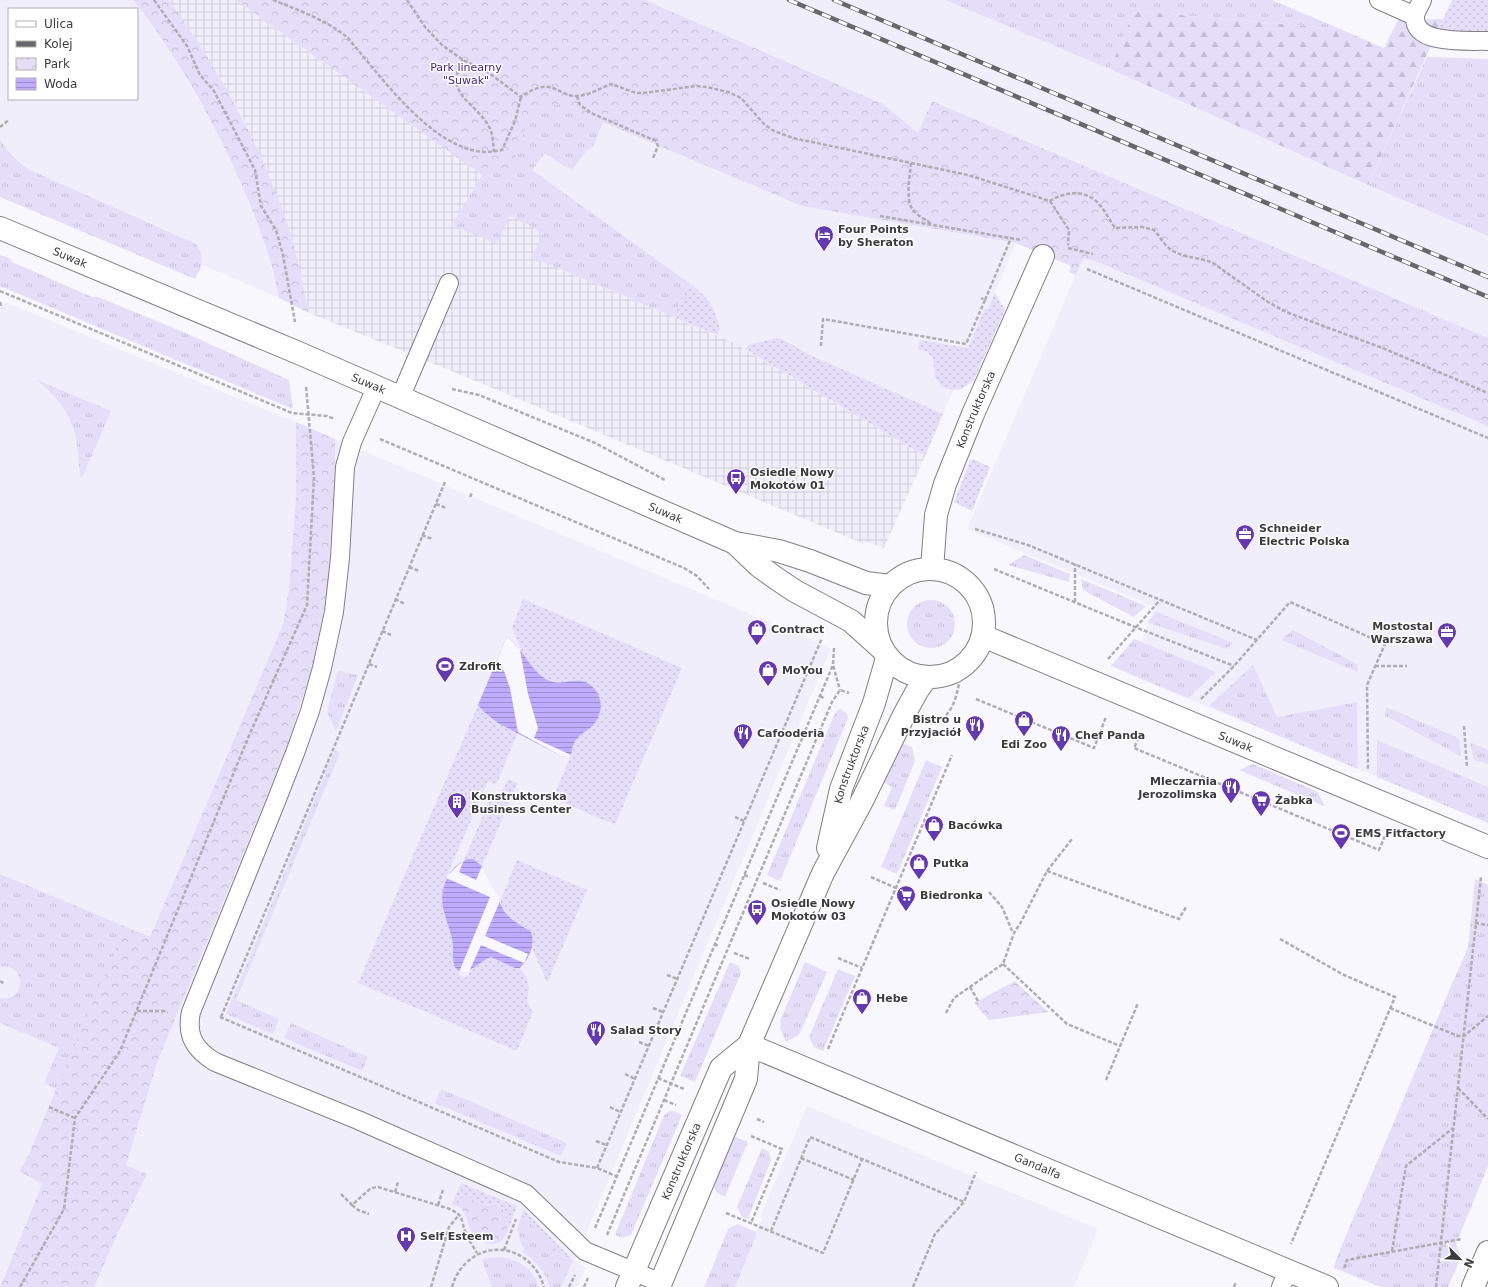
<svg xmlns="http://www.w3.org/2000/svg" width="1488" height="1287" font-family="'DejaVu Sans',sans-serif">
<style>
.built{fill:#f1eefc;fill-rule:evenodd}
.industrial{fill:url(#industrial-grid)}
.grass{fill:url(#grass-tufts)}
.forest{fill:url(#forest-firs)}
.park{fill:url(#park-crowns)}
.garden{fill:url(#garden-dots)}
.water{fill:url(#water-rules)}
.pier{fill:#f8f7fd}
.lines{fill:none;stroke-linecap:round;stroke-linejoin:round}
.lane-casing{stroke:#817f85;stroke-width:20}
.street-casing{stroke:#817f85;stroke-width:24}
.path{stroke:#aeadb2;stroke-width:2.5;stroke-dasharray:4 2;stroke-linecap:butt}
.lane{stroke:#fff;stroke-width:18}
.street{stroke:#fff;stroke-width:22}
.rail-casing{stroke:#67666a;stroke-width:4.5}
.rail{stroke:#fff;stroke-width:3;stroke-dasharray:9;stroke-linecap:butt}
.labels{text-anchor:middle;stroke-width:3;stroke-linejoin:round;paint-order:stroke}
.park-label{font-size:11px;fill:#472581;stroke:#fff}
.poi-label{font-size:11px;font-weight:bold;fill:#3c3b3e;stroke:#fff;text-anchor:start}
.street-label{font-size:11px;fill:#3c3b3e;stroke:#fff}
</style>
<defs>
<pattern id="industrial-grid" width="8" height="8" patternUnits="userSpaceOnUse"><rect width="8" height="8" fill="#f1eefc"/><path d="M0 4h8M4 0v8" fill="none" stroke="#d0cdd9"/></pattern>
<pattern id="grass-tufts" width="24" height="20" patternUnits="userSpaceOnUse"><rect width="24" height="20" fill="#e4def9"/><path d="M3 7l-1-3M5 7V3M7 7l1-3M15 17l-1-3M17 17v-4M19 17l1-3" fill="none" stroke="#c4bfd6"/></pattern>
<pattern id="forest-firs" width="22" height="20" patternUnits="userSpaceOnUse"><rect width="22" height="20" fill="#e4def9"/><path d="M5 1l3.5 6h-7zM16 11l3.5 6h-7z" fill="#c4bfd6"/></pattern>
<pattern id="park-crowns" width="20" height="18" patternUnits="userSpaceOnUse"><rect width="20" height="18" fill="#e4def9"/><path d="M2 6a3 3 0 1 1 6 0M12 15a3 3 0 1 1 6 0" fill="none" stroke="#c4bfd6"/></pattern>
<pattern id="garden-dots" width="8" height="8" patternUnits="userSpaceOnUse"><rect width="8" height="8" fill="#e4def9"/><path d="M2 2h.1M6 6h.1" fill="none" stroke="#c4bfd6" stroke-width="1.8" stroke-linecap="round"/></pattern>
<pattern id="water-rules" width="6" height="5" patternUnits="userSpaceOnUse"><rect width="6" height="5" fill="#c0acfd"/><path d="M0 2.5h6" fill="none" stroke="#9d8dce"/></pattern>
</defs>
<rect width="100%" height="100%" fill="#f8f7fd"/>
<!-- built -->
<g class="built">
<path d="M 0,0 L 133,0 L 148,18 L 178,64 L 213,124 L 242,184 L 266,248 L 279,298 L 0,178 ZM 9,9 L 137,9 L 137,99 L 9,99 Z"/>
<polygon points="645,0 945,0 1110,69 1368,185 1427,57 1488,59 1488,338 932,101 918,134 883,104"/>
<polygon points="559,104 802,206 1016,243 925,456 732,342 532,257 482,175"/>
<polygon points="1083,258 1100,263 1488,426 1488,823 1128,674 1155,607 967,529"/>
<polygon points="5,302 296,422 296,497 289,588 283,624 150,937 126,927 28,1156 19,1170 42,1184 0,1285 0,313"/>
<polygon points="335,439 831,648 575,1260 586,1268 577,1287 93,1287 118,1233 147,1174 126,1165 157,1063 287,747 317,652 328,584 335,468"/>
<polygon points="807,1106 1098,1229 1074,1287 735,1287 756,1236 756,1232 762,1218 760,1217"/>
</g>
<!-- industrial -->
<polygon class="industrial" points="169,0 236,0 482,175 452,225 497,243 510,215 543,233 533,257 732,342 925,456 884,548 865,541 864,544 478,382 309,313 292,239 269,175 241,114 206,55"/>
<!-- grass -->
<g class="grass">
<polygon points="236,0 536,93 603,122 593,147 587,150 573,169 565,167 545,153 532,170 689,283 674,317 532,257 543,233 510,215 497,244 452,225 482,175"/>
<polygon points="945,0 1272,0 1340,29 1134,11 1110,69"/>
<polygon points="1427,57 1488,59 1488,236 1368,185"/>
<path d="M 0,139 C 8,152 17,162 30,170 L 196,244 C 205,257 203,266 195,279 L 0,197 Z"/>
<polygon points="0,255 9,258 12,262 92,297 98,297 181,331 289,380 293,409 0,286"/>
<path d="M 37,380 L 111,411 L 83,476 L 80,477 C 77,430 74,411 37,380 Z"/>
<polygon points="1024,555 1070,574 1069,582 1008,565"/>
<polygon points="1081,579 1146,606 1134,617 1083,590"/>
<circle cx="931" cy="624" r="24"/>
<polygon points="1157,612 1233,643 1227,649 1147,622"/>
<polygon points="1293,630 1357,664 1358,672 1281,640"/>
<polygon points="1134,639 1216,672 1188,698 1111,666"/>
<polygon points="1253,665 1277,717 1357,702 1358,769 1209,706"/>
<polygon points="340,671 358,675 336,731 327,712 337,674"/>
<polygon points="1386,707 1459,738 1461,756 1385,716"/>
<polygon points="841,709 847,714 848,718 780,881 767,875 835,713 838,710"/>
<polygon points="1377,740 1488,787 1488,823 1377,777"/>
<polygon points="1470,742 1488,750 1488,764 1474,760"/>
<polygon points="902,743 912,747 915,761 895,810 884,806 892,787 883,782"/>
<polygon points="335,750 340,753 236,1000 279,1019 273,1034 226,1014"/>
<polygon points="926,760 942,767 897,874 881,867"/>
<polygon points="1253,764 1318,792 1324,806 1239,770"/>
<path d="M 0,874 L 150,937 L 112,1028 L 53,1097 L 56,1089 L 44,1083 L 59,1048 L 0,1023 L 0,998 C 27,1003 27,962 0,967 Z"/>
<polygon points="1475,879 1488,885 1488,1166 1456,1244 1461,1257 1448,1287 1381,1287 1334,1268 1337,1257 1449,991 1468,948"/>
<polygon points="730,962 739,966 741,973 695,1082 680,1076"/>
<polygon points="805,962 827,972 799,1035 786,1042 780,1028 781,1019"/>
<polygon points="838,969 855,976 823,1051 814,1047 809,1037"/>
<polygon points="291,1023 368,1057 362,1071 284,1038"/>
<polygon points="441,1089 567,1143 561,1156 435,1103"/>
<polygon points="669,1111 674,1111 682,1115 631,1235 622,1238 615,1235 664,1115"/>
<polygon points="730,1135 748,1142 725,1197 717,1193 710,1181"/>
<polygon points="762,1148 769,1152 771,1160 748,1219 742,1217 737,1207"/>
<path d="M 522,1214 L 550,1244 L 556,1253 L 563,1256 L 568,1255 L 573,1261 L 561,1287 L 550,1287 C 545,1271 536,1262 523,1252 L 524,1248 C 518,1242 521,1236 517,1230 Z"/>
<polygon points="738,1224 756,1232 756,1236 735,1287 704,1287 728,1229"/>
<path d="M 500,1257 C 521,1261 531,1267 539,1287 L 492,1287 L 482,1260 L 487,1258 Z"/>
</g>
<!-- forest -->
<polygon class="forest" points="1134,11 1340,29 1384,48 1398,20 1443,19 1368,185 1110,69"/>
<!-- park -->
<g class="park">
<path d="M 133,0 L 169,0 C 221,72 266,153 292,239 C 299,263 303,288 309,313 L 279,298 C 275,281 272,264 266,248 C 247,191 221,137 191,85 C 173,56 155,26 133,0 Z"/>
<polygon points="236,0 645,0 883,104 918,133 932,101 1488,338 1488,426 1100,263 1083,258 1076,275 1069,272 1071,266 1016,243 802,206 559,104 531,111 512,168 482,175"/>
<polygon points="296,422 335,439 335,468 328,584 317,652 287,747 157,1063 126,1165 147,1174 118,1233 94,1287 0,1287 42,1184 19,1171 28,1156 125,927 150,937 283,624 289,588 296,497"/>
<polygon points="1015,981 1048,1012 989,1020 974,1003"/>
<path d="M 466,1195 C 472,1197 476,1204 483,1205 C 487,1206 491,1204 496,1204 C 507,1208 508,1223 507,1233 C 497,1254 477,1242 469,1227 C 468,1224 468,1221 467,1218 C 464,1211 458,1207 460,1198 Z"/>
</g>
<!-- garden -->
<g class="garden">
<polygon points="1452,0 1488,0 1488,33 1437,32"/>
<path d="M 689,283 C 708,297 714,305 720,329 L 717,335 L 674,317 Z"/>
<polygon points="995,293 1005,310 974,380 962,389 952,390 943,387 940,384 935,377 933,358 927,352 918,349 920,340 968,348 985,308 988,309"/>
<polygon points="777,338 782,339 812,356 943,414 925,456 745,349 749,345"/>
<polygon points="973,459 990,467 972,511 954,502 970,461"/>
<path d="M 523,599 L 682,668 L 615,825 L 553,798 L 571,755 L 573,744 L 578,737 L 566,682 C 532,684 522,654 512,627 Z"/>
<path d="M 478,705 C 489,718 503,725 518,732 L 496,785 L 488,781 L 446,878 L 442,894 L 443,912 L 452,939 L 456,970 L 459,972 L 459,975 L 466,978 C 471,968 481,961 491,957 L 515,968 L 520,968 L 527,978 L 529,988 L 527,1002 L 533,1012 L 517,1051 L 358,983 Z"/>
<polygon points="508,779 518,783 482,866 477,861 464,860 493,792 500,795"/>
<path d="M 517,860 L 587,890 L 547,983 L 532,948 C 538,930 520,928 509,918 C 505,913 502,907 500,901 Z"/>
<path d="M 461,1183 L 517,1206 L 507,1233 C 508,1223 507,1201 491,1204 C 487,1204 483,1206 479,1204 C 474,1202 471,1197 466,1195 L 460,1199 L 459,1202 L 461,1208 L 452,1204 Z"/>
<polygon points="524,1210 527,1213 568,1255 563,1256 552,1250 550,1244 522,1214"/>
</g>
<!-- water -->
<g class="water">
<path d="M 507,636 C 512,641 516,645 520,650 C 528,660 534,672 546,679 C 564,690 580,670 596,691 C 600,696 602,705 600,711 C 595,732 581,729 574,743 C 572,747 572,751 571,755 L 569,757 L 561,756 L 498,723 L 484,712 L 478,705 Z"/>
<path d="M 468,859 L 473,859 L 482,866 L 504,911 C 511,921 521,925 531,932 C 536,945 529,958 520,968 L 515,968 L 491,957 C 480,961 474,970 463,973 C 448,969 455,951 452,939 C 450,930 446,921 444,912 C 438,892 447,866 468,859 Z"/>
</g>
<!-- pier -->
<g class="pier">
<polygon points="507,636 520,650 528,694 538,728 534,738 571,755 569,757 561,756 518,732 510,688 504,671 497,660"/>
<polygon points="464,860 459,872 476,880 482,866 500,901 485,936 528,954 524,963 481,945 469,972 463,973 459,972 490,897 446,878 455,868"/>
</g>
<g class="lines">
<defs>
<g id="lane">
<polyline points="1379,0 1415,16"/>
<path d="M 1422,0 C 1420,5 1415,12 1415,17 C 1414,46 1470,40 1488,41"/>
<path d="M 376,388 L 352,442 L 345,467 L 340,558 L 334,612 L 322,668 L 310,711 L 295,753 L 275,804 L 191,1012 C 186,1036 195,1050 215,1062 L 358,1120 L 526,1194 L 585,1251 L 661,1283"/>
<polyline points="400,398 449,283"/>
<polyline points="1281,1287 1288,1271"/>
</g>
<g id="street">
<path id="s1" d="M 0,228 L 301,354 L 735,543 L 779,551 L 810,561 L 866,583 L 890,586"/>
<polyline points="735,543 759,566 777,579 795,591 851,621 881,648"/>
<circle cx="930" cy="623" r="54"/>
<path id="s2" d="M 932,569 L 936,515 L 945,484 L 973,414 L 1043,256"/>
<path id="s3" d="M 983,636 L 1488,847"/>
<path id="s4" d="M 828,848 L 841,789 L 874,703 L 887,658"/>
<path id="s5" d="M 749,1045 L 1327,1287"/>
<path id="s6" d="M 627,1287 L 721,1068 L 749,1045"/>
<polyline points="659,1287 746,1079 749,1045 823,873 862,801 904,715 917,691 926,678"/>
<polyline points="1473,1287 1488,1252"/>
</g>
</defs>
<!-- lane casing -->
<use href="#lane" class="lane-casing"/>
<!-- street casing -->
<use href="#street" class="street-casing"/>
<!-- path -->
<g class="path">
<polyline points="154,0 187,46 200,75 214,91 255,170 261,206 276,230 283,255 295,322"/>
<path d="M 273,0 C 298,10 326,20 347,37 C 379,74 424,138 472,150 C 482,153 492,152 502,150 L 515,121 L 521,97"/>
<path d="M 407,0 L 425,27 L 442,45 L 463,60 L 489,73 L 521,97 C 530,91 541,84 553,88 C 561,91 567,96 576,96 C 588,96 601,88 611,84 L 636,93 L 643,93 L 697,86 L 706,87 L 728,92 L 741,98 L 764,124 L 774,131 L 793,138 L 968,175 L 1050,201 C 1064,192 1084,189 1097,202 C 1104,209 1109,219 1115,228 L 1142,227 L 1154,230 C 1160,236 1163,244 1170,249 C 1182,258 1200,257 1213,263 L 1268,302 L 1286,312 L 1385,349 L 1488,393"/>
<path d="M 463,60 C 443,94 474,101 488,125 C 493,133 493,142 494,152"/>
<polyline points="577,96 580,105 591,113 656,141 658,146 653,158"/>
<polyline points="0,127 9,120"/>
<path d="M 911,163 C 910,175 905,201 913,210 C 918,216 926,220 932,224"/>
<polyline points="1050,201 1069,230 1068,245"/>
<polyline points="880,216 1022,240"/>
<polyline points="1068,248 1093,254"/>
<polyline points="1087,269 1488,438"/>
<polyline points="0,291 292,413 327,416 335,419"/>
<polyline points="985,300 1011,238"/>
<polyline points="0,302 2,308"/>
<polyline points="821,346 823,319 966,344 985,300 981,298"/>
<polyline points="452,389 479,395 595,443 665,480"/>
<polyline points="380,439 684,568 697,576 709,589"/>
<polyline points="470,497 472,493"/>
<polyline points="436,504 446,508"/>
<polyline points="975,529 1028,545 1257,640"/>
<polyline points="422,535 432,539"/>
<polyline points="409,567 419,571"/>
<polyline points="994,569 1135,627 1234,666"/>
<polyline points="395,599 405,604"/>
<polyline points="1075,602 1075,564"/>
<polyline points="382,631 391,635"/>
<polyline points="834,648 833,665 840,690"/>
<polyline points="1108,659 1160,600"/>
<polyline points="369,664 377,667"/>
<polyline points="1375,666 1407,666"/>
<polyline points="820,696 825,699"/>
<polyline points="976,699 1094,748 1106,717"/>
<polyline points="1201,699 1234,666 1290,602 1385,644 1367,685 1368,769"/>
<path d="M 930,723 C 956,720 958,687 962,667"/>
<polyline points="1464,726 1467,767"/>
<polyline points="1141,732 1134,748 1379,850 1385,836"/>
<polyline points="735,817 744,821"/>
<polyline points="1047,871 1179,919 1186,907"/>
<polyline points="744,875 750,877"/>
<polyline points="871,877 896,888"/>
<polyline points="763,883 780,890"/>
<polyline points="989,892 1002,907 1013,933"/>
<polyline points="1475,923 1488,925"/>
<polyline points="1280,939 1344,975 1395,997 1291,1244"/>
<polyline points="714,944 719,946"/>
<polyline points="734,953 750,959"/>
<polyline points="838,958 862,968"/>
<polyline points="1003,964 1067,1024 1120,1046"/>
<polyline points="667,975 678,979"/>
<polyline points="0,981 5,984"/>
<polyline points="970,987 978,1001"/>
<polyline points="653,1008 663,1012"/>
<polyline points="1390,1008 1458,1036 1464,1036 1488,1016"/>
<polyline points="137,1011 166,1011"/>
<polyline points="946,1013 954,998 1003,964 1014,933 1021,922 1047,871 1072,839"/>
<polyline points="220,1017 559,1162 597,1168 616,1176"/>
<polyline points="221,1017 445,482"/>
<polyline points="639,1042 649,1046"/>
<polyline points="828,1049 952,755"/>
<polyline points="625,1074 635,1079"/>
<polyline points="658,1078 684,1089"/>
<polyline points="1106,1080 1138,1003"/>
<polyline points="1458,1088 1488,1119"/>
<polyline points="664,1100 676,1105"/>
<polyline points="49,1107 75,1118"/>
<polyline points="610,1107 620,1112"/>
<polyline points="757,1119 764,1122"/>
<polyline points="751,1136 782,1149 751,1223"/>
<polyline points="596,1141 606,1145"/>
<polyline points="801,1158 854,1180"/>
<polyline points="597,1168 822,638"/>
<polyline points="395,1192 398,1182"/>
<path d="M 341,1194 L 352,1205 L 371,1188 L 378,1187 L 450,1209 C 465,1217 460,1218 465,1231 C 468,1239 473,1246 477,1253"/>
<polyline points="352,1205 358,1210 369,1214"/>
<polyline points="438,1205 443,1190"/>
<polyline points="726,1213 823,1253 862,1159"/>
<polyline points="595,1228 833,665"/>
<polyline points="771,1231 810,1137 964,1202"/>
<polyline points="607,1235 832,702 840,690 849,693"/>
<polyline points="504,1250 516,1219"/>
<polyline points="1392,1251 1406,1166 1453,1128"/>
<polyline points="1344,1268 1347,1260 1462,1239"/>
<polyline points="20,1287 64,1209 75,1118 120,1051 248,738 307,605 314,477 306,386"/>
<polyline points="431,1287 449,1227 459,1215"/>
<path d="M 452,1287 C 463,1247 511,1236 536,1270 C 540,1275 542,1281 544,1287"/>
<polyline points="569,1287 575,1275"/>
<polyline points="584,1287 588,1278"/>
<polyline points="913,1287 935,1234 964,1202 976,1172"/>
<polyline points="1234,1287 1236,1282"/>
<polyline points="1436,1287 1481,877"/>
</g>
<!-- lane -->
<use href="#lane" class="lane"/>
<!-- street -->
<use href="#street" class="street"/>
<defs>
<g id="rail">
<polyline points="789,0 1488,297"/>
<polyline points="834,0 1488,277"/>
</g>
</defs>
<!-- rail casing -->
<use href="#rail" class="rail-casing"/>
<!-- rail -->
<use href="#rail" class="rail"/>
</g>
<!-- icons -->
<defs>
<symbol id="hotel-pin" viewBox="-11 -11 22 30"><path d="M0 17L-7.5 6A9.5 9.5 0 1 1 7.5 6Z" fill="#6439b0" stroke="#fff"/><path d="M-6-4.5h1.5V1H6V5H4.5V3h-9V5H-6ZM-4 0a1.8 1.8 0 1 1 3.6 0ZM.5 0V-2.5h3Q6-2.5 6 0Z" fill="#fff"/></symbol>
<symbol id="bus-pin" viewBox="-11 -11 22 30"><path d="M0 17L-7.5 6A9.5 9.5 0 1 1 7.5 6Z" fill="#6439b0" stroke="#fff"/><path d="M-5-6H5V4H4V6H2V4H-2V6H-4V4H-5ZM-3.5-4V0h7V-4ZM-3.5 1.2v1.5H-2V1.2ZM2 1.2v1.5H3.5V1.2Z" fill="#fff"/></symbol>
<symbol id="office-pin" viewBox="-11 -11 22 30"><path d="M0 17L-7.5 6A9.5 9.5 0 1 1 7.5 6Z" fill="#6439b0" stroke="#fff"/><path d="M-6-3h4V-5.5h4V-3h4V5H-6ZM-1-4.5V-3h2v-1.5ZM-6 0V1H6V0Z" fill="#fff"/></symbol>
<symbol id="shop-pin" viewBox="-11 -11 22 30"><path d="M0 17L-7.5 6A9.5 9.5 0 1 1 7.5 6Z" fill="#6439b0" stroke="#fff"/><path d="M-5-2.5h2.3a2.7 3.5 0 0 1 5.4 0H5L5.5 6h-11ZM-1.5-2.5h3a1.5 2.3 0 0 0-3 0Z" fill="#fff"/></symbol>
<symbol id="stadium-pin" viewBox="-11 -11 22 30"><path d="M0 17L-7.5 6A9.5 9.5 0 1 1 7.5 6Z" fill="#6439b0" stroke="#fff"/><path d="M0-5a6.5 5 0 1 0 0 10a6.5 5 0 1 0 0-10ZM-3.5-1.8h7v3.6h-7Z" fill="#fff"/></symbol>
<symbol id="restaurant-pin" viewBox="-11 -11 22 30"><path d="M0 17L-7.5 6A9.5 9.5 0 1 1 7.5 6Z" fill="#6439b0" stroke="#fff"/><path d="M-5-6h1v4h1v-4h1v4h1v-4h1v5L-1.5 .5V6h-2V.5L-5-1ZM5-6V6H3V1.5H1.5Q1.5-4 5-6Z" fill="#fff"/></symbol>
<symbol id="supermarket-pin" viewBox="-11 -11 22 30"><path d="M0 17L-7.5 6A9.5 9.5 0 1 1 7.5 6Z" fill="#6439b0" stroke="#fff"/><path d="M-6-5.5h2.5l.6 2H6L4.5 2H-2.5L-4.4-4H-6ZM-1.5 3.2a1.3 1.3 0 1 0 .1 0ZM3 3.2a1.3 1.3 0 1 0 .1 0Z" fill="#fff"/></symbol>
<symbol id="building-pin" viewBox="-11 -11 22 30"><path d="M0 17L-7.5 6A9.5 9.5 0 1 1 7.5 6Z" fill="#6439b0" stroke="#fff"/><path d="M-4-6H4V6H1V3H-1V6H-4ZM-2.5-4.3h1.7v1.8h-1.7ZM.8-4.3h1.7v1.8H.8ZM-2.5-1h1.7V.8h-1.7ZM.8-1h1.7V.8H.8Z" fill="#fff"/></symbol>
<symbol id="hospital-pin" viewBox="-11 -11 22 30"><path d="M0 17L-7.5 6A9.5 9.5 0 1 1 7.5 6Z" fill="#6439b0" stroke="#fff"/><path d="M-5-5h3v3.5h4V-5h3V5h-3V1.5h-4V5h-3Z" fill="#fff"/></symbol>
</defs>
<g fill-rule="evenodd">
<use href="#hotel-pin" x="813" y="224" width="22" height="30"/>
<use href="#bus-pin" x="725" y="467" width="22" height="30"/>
<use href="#office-pin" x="1234" y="523" width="22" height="30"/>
<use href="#shop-pin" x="746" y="618" width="22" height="30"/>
<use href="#office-pin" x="1436" y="621" width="22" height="30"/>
<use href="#stadium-pin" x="434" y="655" width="22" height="30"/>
<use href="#shop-pin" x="757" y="659" width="22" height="30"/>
<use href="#shop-pin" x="1013" y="709" width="22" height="30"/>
<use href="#restaurant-pin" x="964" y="714" width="22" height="30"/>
<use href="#restaurant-pin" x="732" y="722" width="22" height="30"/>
<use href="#restaurant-pin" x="1050" y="724" width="22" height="30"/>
<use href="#restaurant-pin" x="1220" y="776" width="22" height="30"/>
<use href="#supermarket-pin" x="1250" y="789" width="22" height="30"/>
<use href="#building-pin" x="446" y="791" width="22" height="30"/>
<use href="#shop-pin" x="923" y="814" width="22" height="30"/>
<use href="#stadium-pin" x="1330" y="822" width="22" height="30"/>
<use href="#shop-pin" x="908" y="852" width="22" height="30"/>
<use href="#supermarket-pin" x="895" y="884" width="22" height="30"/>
<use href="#bus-pin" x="746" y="898" width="22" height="30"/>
<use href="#shop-pin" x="851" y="987" width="22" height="30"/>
<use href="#restaurant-pin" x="585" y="1019" width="22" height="30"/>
<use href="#hospital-pin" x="395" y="1225" width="22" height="30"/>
</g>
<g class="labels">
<!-- park labels -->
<g class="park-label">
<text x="466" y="71">Park linearny<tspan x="466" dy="13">"Suwak"</tspan></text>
</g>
<!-- poi labels -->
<g class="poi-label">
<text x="838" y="233">Four Points<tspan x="838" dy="13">by Sheraton</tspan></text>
<text x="750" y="476">Osiedle Nowy<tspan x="750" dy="13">Mokotów 01</tspan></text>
<text x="1259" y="532">Schneider<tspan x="1259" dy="13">Electric Polska</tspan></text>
<text x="1433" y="630" text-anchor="end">Mostostal<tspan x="1433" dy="13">Warszawa</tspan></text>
<text x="771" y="633">Contract</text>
<text x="459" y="670">Zdrofit</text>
<text x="782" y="674">MoYou</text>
<text x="961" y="723" text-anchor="end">Bistro u<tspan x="961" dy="13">Przyjaciół</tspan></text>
<text x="757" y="737">Cafooderia</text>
<text x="1075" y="739">Chef Panda</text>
<text x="1024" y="748" text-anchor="middle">Edi Zoo</text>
<text x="1217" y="785" text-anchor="end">Mleczarnia<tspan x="1217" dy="13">Jerozolimska</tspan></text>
<text x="471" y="800">Konstruktorska<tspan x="471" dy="13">Business Center</tspan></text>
<text x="1275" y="804">Żabka</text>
<text x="948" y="829">Bacówka</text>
<text x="1355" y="837">EMS Fitfactory</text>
<text x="933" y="867">Putka</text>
<text x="920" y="899">Biedronka</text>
<text x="771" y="907">Osiedle Nowy<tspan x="771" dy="13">Mokotów 03</tspan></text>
<text x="876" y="1002">Hebe</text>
<text x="610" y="1034">Salad Story</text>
<text x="420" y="1240">Self Esteem</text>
</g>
<!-- street labels -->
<g class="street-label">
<text dy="4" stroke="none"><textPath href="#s1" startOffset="76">Suwak</textPath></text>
<text dy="4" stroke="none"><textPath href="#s1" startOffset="400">Suwak</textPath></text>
<text dy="4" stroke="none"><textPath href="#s2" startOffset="167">Konstruktorska</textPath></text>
<text dy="4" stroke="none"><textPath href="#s1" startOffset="724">Suwak</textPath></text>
<text dy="4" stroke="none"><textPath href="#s3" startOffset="274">Suwak</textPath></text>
<text dy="4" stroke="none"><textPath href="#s4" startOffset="87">Konstruktorska</textPath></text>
<text dy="4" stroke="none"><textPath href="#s6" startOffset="137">Konstruktorska</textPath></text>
<text dy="4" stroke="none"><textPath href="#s5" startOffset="313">Gandalfa</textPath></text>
</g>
</g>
<!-- legend -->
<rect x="8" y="8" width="130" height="92" fill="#ffffff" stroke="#b1b1b2"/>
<rect x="16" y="21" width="20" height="6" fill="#ffffff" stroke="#b1b1b2"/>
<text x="44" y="28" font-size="12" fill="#3c3b3e">Ulica</text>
<rect x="16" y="41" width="20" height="6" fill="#67666a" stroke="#b1b1b2"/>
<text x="44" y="48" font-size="12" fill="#3c3b3e">Kolej</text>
<rect x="16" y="58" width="20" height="12" fill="url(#park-crowns)" stroke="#b1b1b2"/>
<text x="44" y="68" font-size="12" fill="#3c3b3e">Park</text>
<rect x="16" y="78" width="20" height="12" fill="url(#water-rules)" stroke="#b1b1b2"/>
<text x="44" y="88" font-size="12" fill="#3c3b3e">Woda</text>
<!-- north arrow -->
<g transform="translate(1460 1259) rotate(114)" stroke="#ffffff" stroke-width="3" paint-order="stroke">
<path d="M0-3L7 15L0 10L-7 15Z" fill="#3c3b3e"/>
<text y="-6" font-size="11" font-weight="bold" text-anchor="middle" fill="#3c3b3e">N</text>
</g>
</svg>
